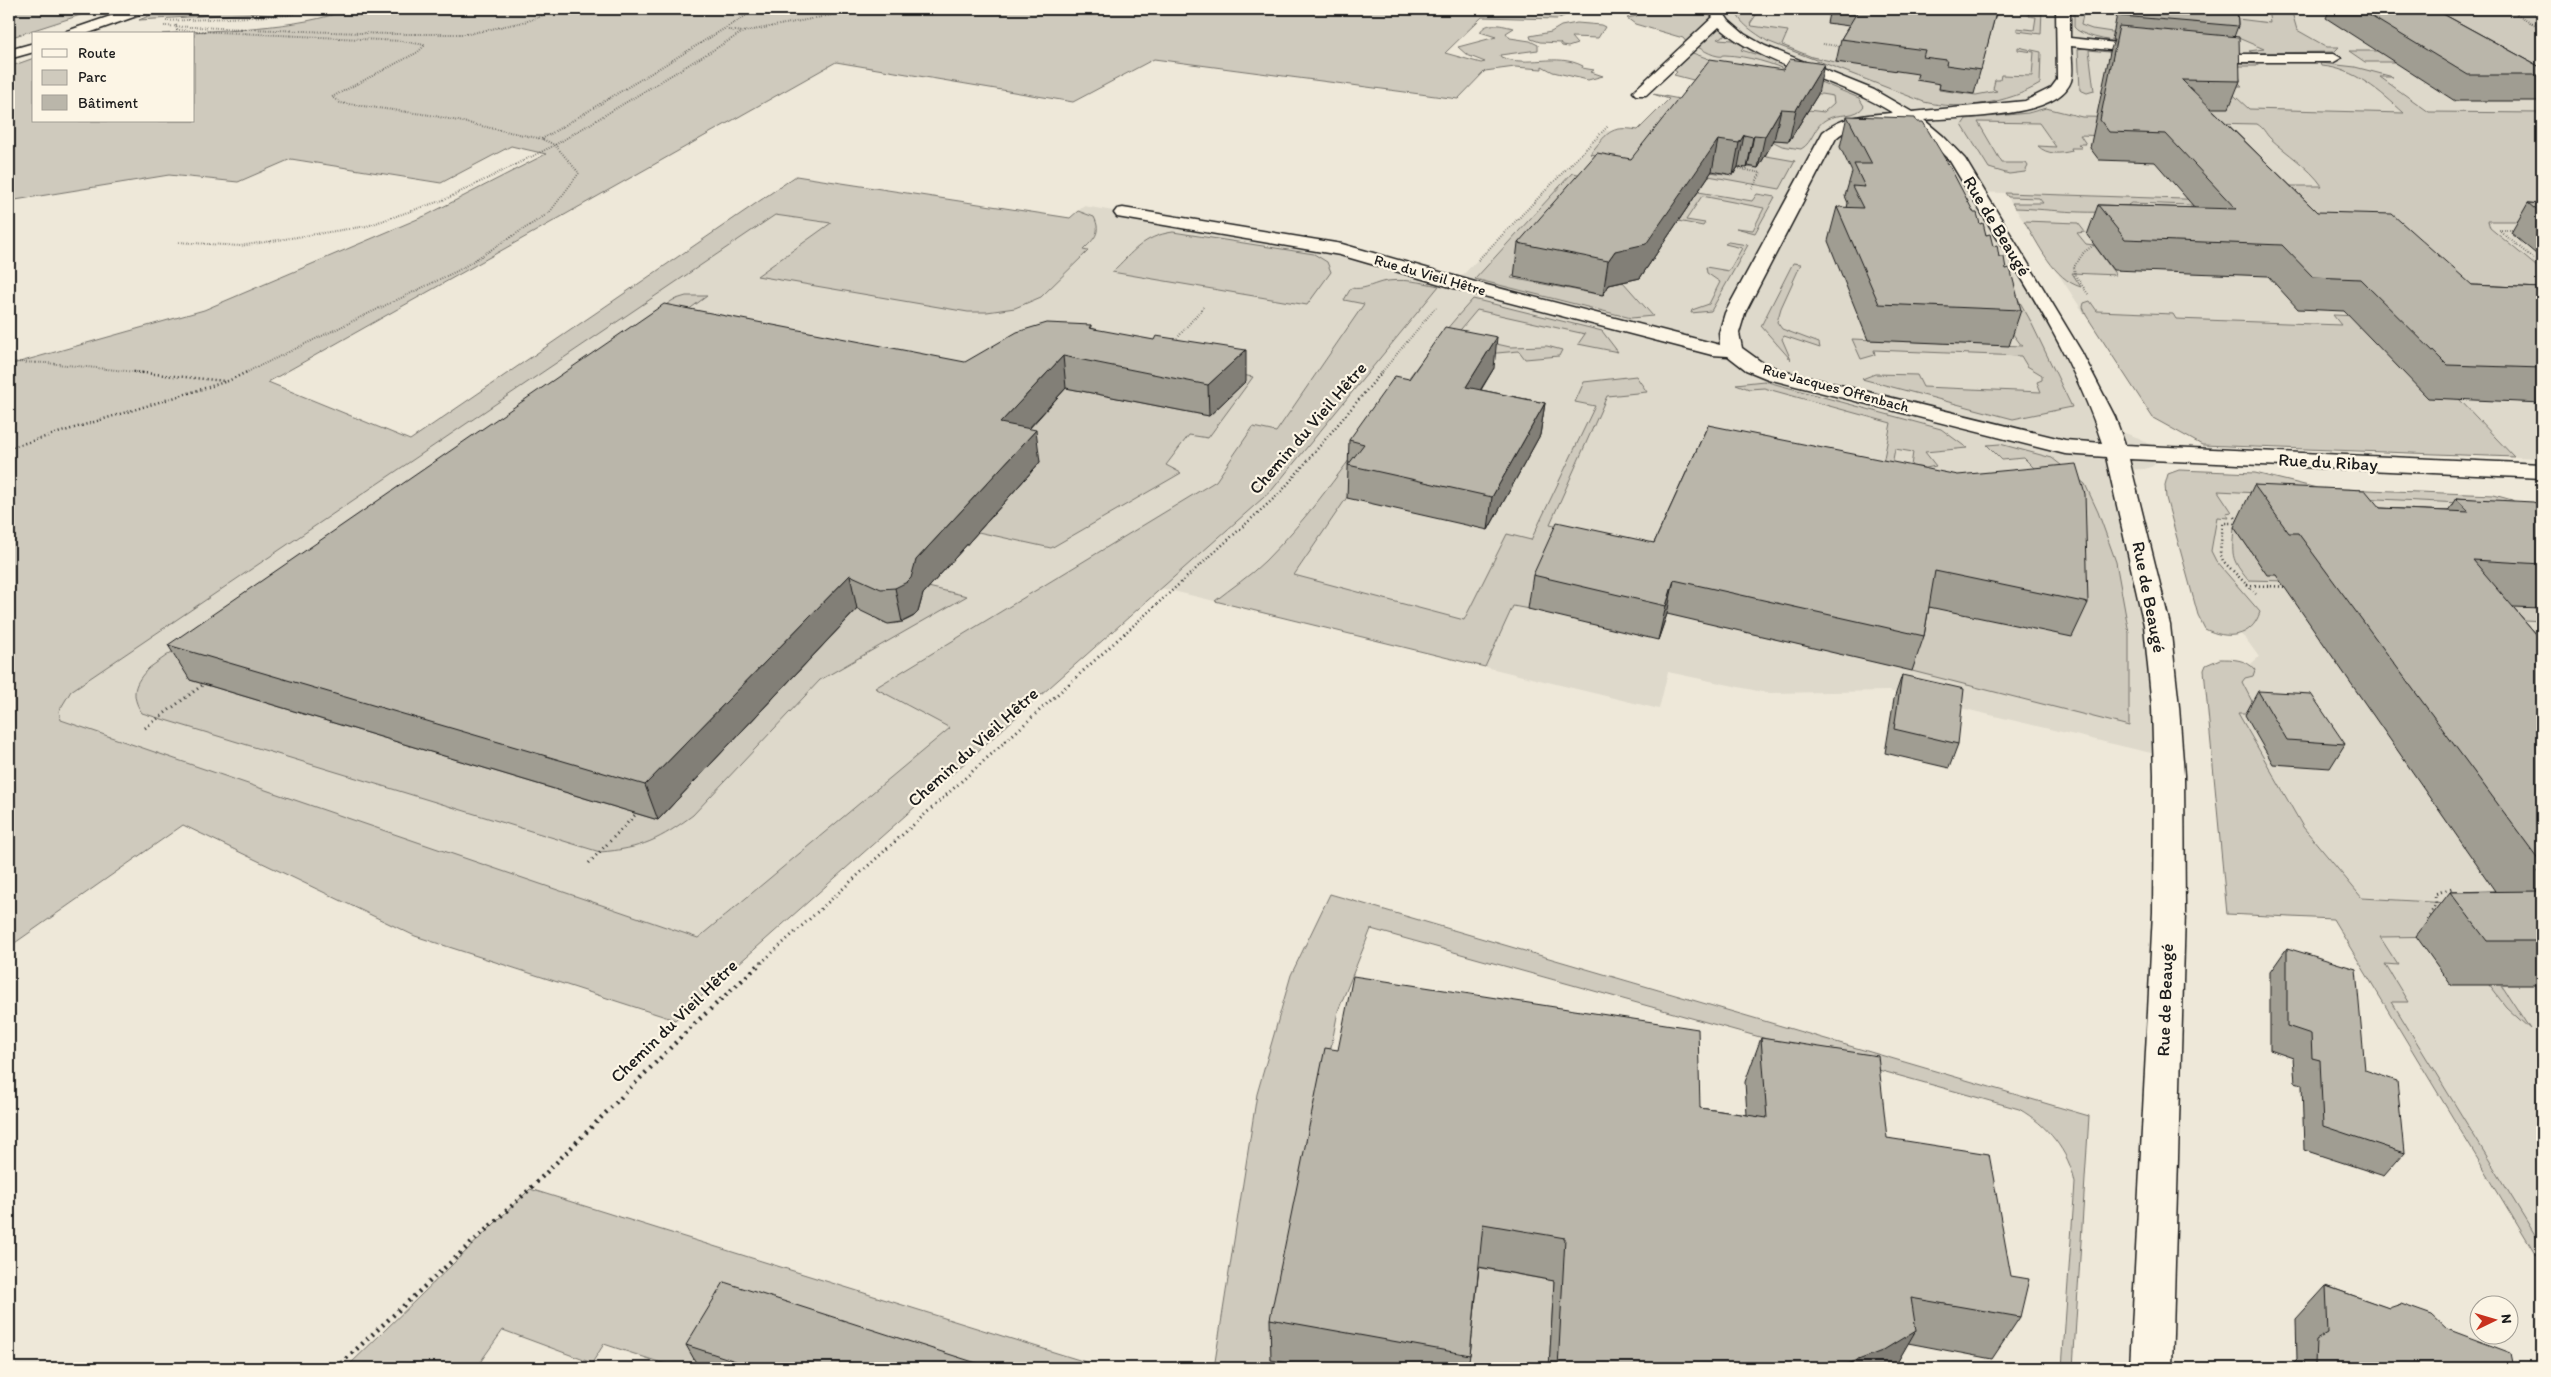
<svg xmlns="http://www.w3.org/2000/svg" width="2551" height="1377" font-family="Itim,sans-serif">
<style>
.built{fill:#ded9cb}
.green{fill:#cfcabd;stroke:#76736c;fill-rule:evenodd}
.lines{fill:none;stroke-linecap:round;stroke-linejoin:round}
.minor-casing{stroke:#1c1c1c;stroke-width:3}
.path-far3{stroke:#1c1c1c;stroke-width:2;stroke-dasharray:0.5 2;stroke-linecap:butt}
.path-far2{stroke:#1c1c1c;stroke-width:2.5;stroke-dasharray:1 3;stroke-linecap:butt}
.path-far1{stroke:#1c1c1c;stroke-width:3;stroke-dasharray:1 4;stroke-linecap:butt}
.path{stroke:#1c1c1c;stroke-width:4.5;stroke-dasharray:2 5;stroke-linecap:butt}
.minor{fill:#fcf5e5;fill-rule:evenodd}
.wall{fill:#a09d92;stroke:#1c1c1c}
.shaded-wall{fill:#827f77;stroke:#1c1c1c}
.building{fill:#bab6aa;stroke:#1c1c1c}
.labels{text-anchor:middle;stroke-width:4.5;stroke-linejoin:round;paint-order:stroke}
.far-street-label{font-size:15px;fill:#1c1c1c;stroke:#fcf5e5}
.street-label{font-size:18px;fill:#1c1c1c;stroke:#fcf5e5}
</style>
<rect width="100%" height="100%" fill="#eee8d9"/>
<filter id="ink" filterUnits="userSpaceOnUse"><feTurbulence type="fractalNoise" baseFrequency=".02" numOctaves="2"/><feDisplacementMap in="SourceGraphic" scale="10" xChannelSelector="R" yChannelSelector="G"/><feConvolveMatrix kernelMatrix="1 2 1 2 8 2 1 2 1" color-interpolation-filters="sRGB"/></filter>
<g filter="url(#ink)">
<!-- built -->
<g class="built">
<polygon points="1714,9 2542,9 2542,458 2202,445 2153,418 2005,193 1976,192 2119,431 2139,438 2154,448 2157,454 2157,461 2153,466 2145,469 2121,470 2168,757 1889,691 1767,693 1668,672 1659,709 1161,588 675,1020 9,714 796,176 1070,218 1084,206 1342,250 1456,282 1604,130 1696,145 1740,80 1667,68 1717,15"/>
<polygon points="2183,483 2494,495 2512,500 2520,506 2542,507 2542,1255 2535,1254 2333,919 2227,914 2221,689 2259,657 2246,639 2223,619"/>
</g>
<!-- green -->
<g class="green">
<polygon points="9,9 99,9 9,38"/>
<polygon points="165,9 295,9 289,11 139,20"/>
<path d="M 347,9 L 1579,9 L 1557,19 L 1482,17 L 1445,53 L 1481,63 L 1485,62 L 1467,55 L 1458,47 L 1496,37 L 1480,32 C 1487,20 1503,26 1514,28 L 1506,33 L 1510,38 L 1530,41 L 1538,45 L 1538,50 L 1500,55 L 1501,57 C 1528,68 1556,52 1583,66 L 1582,68 L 1594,70 L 1591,72 L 1603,76 L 1588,80 L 1553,72 L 1542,66 L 1542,69 L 1515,67 L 1485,71 L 1458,99 L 1154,59 L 1073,102 L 836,62 L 268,382 L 410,440 L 796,176 L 1070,218 L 1078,211 L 1094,217 C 1102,233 1094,239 1083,250 L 1088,251 L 1041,297 L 1015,308 L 987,312 L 968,312 L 757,276 L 831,223 L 775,215 L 71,691 L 59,711 L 61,720 L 698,938 L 950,728 L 875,688 L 1216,481 L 1253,427 L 1276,432 L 1364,304 L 1344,300 L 1351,288 C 1363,290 1371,285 1382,282 C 1401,278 1420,282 1439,286 L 1272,490 L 675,1020 L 415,936 L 183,825 L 9,947 L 9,365 L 204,310 L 427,215 L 546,154 L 511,146 L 441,183 L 291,159 L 238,182 L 169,175 L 9,201 L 9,67 L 34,58 L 34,121 L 194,121 L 194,34 L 162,34 C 211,30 306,29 347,9 Z"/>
<path d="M 1589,9 L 1701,9 L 1728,25 L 1726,30 L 1729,33 L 1717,39 L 1733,40 L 1744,46 L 1741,50 L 1800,67 L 1806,71 L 1801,74 L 1859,98 L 1864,106 C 1857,118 1838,113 1827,119 C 1814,125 1813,143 1801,149 L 1782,146 L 1770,140 L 1721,137 L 1715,147 L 1795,161 L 1780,189 L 1692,173 L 1694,170 L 1733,175 L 1738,167 L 1758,168 L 1762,162 L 1741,158 L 1737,164 L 1721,161 L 1723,156 L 1701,153 L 1698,157 L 1658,150 L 1637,178 L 1658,182 L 1657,185 L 1752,201 L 1757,194 L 1775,197 L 1755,233 L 1736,228 L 1753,230 L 1764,208 L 1702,196 L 1686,220 L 1705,223 L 1703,226 L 1678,221 L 1690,203 L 1592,185 L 1511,278 L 1602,295 L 1609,285 L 1623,282 L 1653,316 L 1631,318 L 1475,279 L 1572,173 L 1630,183 L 1644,163 L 1590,154 C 1607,134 1609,125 1638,130 L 1669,99 L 1653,94 L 1685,100 L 1696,90 L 1692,89 L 1697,84 L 1695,83 L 1697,81 L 1674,75 L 1677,72 L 1671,68 L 1686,53 L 1690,52 L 1744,72 L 1747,75 L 1744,78 L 1753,82 L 1792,73 C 1773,63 1747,56 1725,55 C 1718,55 1725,57 1718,56 C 1706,54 1698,45 1687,43 L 1683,38 L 1635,24 L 1627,18 L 1637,16 L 1633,12 L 1584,11 ZM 1784,88 L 1833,96 L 1834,103 L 1824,112 L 1808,110 L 1789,141 L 1722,137 L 1749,96 L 1776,100 Z"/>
<path d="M 1736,9 L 1760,9 L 1750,24 L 1752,26 L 1788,31 L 1782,45 L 1812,57 L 1840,63 L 1916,9 L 1940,84 L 1939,90 L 1976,95 L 1997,91 L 1993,89 L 1995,80 L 2000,80 L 2001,75 L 2032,76 L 2034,52 L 2018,50 L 2018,47 L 2041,52 L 2040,84 C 2008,103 1961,111 1924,102 L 1767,41 C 1756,33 1737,23 1736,9 Z"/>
<polygon points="2030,9 2042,9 2041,34 2017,31 2017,28 2034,30 2036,17 2028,16"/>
<path d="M 2074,9 L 2084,9 L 2081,25 L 2092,29 L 2199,45 L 2197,51 C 2175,48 2084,43 2074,27 Z"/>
<polygon points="2157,9 2270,23 2268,9 2542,9 2542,21 2539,22 2542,23 2542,102 2485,68 2431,62 2365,62 2349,51 2411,51 2341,14 2291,9 2297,30 2327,47 2339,47 2334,52 2253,53 2249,51 2264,49 2236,37 2228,38"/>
<polygon points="1577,23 1601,25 1605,27 1598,38 1571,37 1577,44 1568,47 1562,46 1560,43 1540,42 1531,39 1530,36 1551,32 1561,26"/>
<polygon points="2084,48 2153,54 2147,56 2089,50 2094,91 2087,93 2080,90 2078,49"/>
<path d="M 2192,58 L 2258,64 L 2257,66 L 2221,66 L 2242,86 L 2224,86 L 2249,109 L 2404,113 C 2381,92 2354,68 2321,66 L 2320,63 L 2355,67 L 2393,77 L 2380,77 L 2429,112 L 2542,113 L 2542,221 L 2488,221 L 2490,228 L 2542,271 L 2542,297 L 2459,399 L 2514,457 L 2202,445 L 2153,418 L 2086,315 L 2083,307 L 2084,303 L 2090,301 L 2097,311 L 2173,314 L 2176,319 L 2341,325 L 2333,315 L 2465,320 L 2220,206 L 2131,203 L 2128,205 L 2131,208 C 2096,217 2052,209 2015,208 L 2012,203 L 2043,203 L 2039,198 L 2008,197 L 2005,193 L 2272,202 L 2287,186 L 2322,186 C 2309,167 2287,154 2270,138 C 2265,133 2264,128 2257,124 L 2118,121 L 2133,137 L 2080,135 L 2086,144 L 2078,144 L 2082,148 L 2071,148 L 2072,151 C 2061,154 2047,155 2038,146 L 2056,147 L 2039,123 L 1978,122 L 2002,163 L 2026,163 L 2028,166 L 2025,172 L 2009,174 L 1989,168 L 1962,125 L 1966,119 L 2028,113 L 2046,108 L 2082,117 L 2149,118 Z"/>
<path d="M 2024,221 L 2078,223 L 2085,232 L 2077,233 L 2086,244 L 2094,245 L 2116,275 L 2072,273 L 2081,287 C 2053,279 2039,244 2024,221 Z"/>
<polygon points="1975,224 2029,318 2072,407 2013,419 1862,379 1875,374 1917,375 1923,387 2041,392 2037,382 2042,380 2042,375 2027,366 2021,356 1874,350 1875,355 1861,359 1852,339 2022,346 2009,329"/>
<path d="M 1173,232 L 1314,254 L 1327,262 L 1331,272 L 1307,305 L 1112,272 C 1133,252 1143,236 1173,232 Z"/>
<polygon points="1728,242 1748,245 1711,311 1691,313 1692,310 1709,304 1720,282 1707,273 1706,267 1729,271 1742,248 1725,244"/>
<polygon points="1793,263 1801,264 1781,308 1777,322 1782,329 1819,343 1820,348 1784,336 1782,339 1791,360 1761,326"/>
<path d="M 686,296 L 707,296 L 190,680 L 658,820 L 882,583 L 874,615 C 883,629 903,624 914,616 L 914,600 L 928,587 L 967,596 L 820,680 L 693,815 C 661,839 641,849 600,852 L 142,713 C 130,695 134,683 149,668 L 673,300 Z"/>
<path d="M 1473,299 L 1602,331 L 1618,352 L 1578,344 L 1585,334 L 1477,310 L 1456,335 L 1510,347 L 1547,346 L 1562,350 L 1559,356 L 1525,359 L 1519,351 L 1486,354 L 1494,368 L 1442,358 L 1294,575 L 1464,620 L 1507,534 L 1531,540 L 1595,406 L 1575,402 L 1584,382 L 1636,376 L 1647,392 L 1607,396 L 1550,524 L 1660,549 L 2063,497 L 2024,458 L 2002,460 L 1987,445 L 2000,444 L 2052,458 L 2085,484 L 2098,512 L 2116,562 L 2129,633 L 2129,726 L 1912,671 L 1917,638 L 1552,556 L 1529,609 L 1513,606 L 1485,667 L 1215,601 C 1231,588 1250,576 1265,561 C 1343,483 1397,381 1473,299 Z"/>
<polygon points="1037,338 1253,377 1208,438 1189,435 1166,465 1181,473 1051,548 978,532 1039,463 1004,455 1066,388 1209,416"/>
<polygon points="1764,381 1941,429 1967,448 1925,452 1936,466 1926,468 1911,466 1913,452 1895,449 1889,480 1880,478 1891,423 1764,388 1749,389 1736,384"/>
<path d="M 2179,470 L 2255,473 L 2317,488 L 2494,495 L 2512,500 L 2520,506 L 2218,491 L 2232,512 L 2226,513 L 2229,518 L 2217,517 L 2211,551 L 2216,561 L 2260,612 C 2252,638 2227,640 2205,629 L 2198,615 L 2166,498 L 2165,485 L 2168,474 Z"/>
<path d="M 2234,527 L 2267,574 L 2281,575 L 2285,581 L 2248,580 C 2230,558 2232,555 2234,527 Z"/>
<polygon points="2493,605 2542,608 2542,621 2457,616"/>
<path d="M 2220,659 C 2232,659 2247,659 2255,670 L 2253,676 L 2245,678 L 2242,682 L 2258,713 L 2238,713 L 2303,827 L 2362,898 L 2448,903 L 2530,1029 L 2506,1007 L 2451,936 L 2380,937 L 2398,965 L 2385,964 L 2408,1002 L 2392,1002 L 2537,1238 L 2542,1238 L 2542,1255 L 2535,1254 L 2333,919 L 2227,914 L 2204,670 L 2206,665 Z"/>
<path d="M 1330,894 L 2089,1116 L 2073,1368 L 2062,1368 L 2075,1183 C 2069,1151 2047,1125 2019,1109 L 1371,929 L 1338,1011 L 1271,1360 L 1315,1368 L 1214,1368 L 1257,1094 L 1291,975 Z"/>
<polygon points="530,1189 1105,1368 677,1368 604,1344 592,1363 503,1330 476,1368 346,1368"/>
<polygon points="1476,1267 1554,1281 1549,1368 1465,1368"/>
</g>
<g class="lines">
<defs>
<g id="minor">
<polygon points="131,9 150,9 148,12 86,34 65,34 67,31"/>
<path d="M 1707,9 L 1721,9 L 1729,21 L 1744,34 L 1765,46 L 1874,90 L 1912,112 L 2025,101 L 2051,88 L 2057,80 L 2056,9 L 2070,9 L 2070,38 L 2154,47 L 2156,50 L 2149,54 L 2071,46 C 2071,56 2074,71 2071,81 C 2058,119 1958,117 1924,120 L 1943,136 L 1965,159 L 2081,351 L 2115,417 L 2125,445 L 2542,464 L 2542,478 L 2129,459 L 2170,625 L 2179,707 L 2184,775 L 2185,912 L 2172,1368 L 2130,1368 L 2153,912 L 2154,775 L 2152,707 L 2144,625 L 2106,457 L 2065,454 L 1768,379 L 1746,370 L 1728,356 L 1712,355 L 1461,290 L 1340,255 L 1123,218 L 1117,217 L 1114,213 L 1117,209 L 1123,208 L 1342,244 L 1475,282 L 1720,345 L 1719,333 L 1725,313 L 1823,132 C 1844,115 1868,115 1893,113 C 1838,78 1769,70 1719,27 L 1646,95 L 1636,95 L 1633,92 L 1636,89 L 1713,17 ZM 1906,122 L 1932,143 L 1950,161 C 2003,251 2070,344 2102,443 L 2065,440 L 1782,371 L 1760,361 L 1742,348 L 1739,333 L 1745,313 L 1836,138 C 1855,121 1881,124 1906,122 Z"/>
<polygon points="34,43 34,52 9,59 9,50"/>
<polygon points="2202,51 2237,54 2334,54 2341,58 2334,62 2237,62 2197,58 2195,55 2197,52"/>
</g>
</defs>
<!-- minor casing -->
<use href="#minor" class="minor-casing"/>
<!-- path-far3 -->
<g class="path-far3">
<polyline points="2516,9 2517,14 2542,29"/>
<polyline points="166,21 290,15 305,9"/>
<polyline points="2530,23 2542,22"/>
<polyline points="176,25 177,30 402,41 425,45 418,52 332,97 340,103 430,115 542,139 555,145 579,173 549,213 459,270 245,373"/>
<polyline points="164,26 388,34 468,34 528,21 560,9"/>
<polyline points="728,30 743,32"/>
<polyline points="1823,44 1844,47"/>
<polyline points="542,139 757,9"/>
<polyline points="1737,168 1761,173 1752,189"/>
<polyline points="2517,230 2499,230 2542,266"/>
<polyline points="177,242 240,246 367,226 446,199 555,145 743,32 863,9"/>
<polyline points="1478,260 1608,126"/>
<polyline points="2088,294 2075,275 2074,267 2084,252 2094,245"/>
<polyline points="1174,342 1204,306"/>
<polyline points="9,362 47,363 146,373"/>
<polyline points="1381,373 1437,306"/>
</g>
<!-- path-far2 -->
<g class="path-far2">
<polyline points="134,372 225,381"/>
<polyline points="9,448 228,381 247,372"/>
<polyline points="2235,517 2239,523 2223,523 2220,553 2223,561 2256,594"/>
<polyline points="2247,585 2288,587"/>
<polyline points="1124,634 1281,492 1382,372"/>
</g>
<!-- path-far1 -->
<g class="path-far1">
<polyline points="145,728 204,684"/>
<polyline points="589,863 636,814"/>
<polyline points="2429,925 2427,921 2436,904 2435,894 2452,888"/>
<polyline points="761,963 1125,633"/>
</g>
<!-- path -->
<polyline class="path" points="336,1368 530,1189 692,1026 762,962"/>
<!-- minor -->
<use href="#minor" class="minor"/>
</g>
<!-- wall -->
<g class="wall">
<polygon points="1830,9 1997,9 1974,94 1939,89 1940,84 1916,80 1918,74 1836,62 1841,39 1849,26 1827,23"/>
<polygon points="2118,9 2237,9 2238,26 2234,37 2240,81 2229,108 2211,108 2317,212 2472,285 2542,288 2542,403 2428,398 2344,311 2298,309 2268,276 2113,270 2087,235 2098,205 2195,208 2155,162 2099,160 2090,148 2110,52 2114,40 2112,40"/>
<polygon points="2330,9 2434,9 2542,68 2542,98 2541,101 2455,101 2326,18"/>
<polygon points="1818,94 1789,141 1774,140 1758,168 1748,166 1747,168 1738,167 1733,175 1712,171 1640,278 1609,285 1603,295 1514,277 1518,243 1631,159"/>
<polygon points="1847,116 1980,224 2006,269 2021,310 2009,346 1868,340 1828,241 1837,207 1847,208 1848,203 1845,196 1852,172 1840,147"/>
<polygon points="2528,203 2542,204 2542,259 2511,233"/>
<polygon points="1091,325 1091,328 1246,381 1209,416 1066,388 1029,429 1040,462 923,594 918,612 914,616 902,622 888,624 857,609 658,820 190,680 168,645"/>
<polygon points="1494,368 1481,390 1545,403 1540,435 1488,530 1347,498 1349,440 1409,379"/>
<polygon points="1708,425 2088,603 2072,637 1929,607 1924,636 1912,671 1667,614 1658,640 1528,609 1533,575 1654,543"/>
<polygon points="2254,485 2380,508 2448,511 2456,498 2542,505 2542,608 2513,607 2542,641 2542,985 2451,985 2416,936 2450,892 2495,891 2276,575 2267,575 2234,527"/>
<polygon points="1902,675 1958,744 1949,768 1885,753 1894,699"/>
<polygon points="2258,691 2345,744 2330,768 2273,764 2245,715"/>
<polygon points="2287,948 2365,1070 2404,1153 2384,1176 2304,1150 2302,1084 2295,1082 2293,1058 2270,1050 2270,972"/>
<polygon points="1761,1038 1887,1138 2020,1317 1992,1359 1908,1343 1894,1368 1549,1368 1554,1281 1479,1267 1470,1355 1467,1368 1315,1368 1271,1360 1270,1319 1700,1108 1747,1115 1745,1082"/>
<polygon points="2326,1286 2447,1329 2514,1368 2289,1368 2297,1360 2296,1319"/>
<polygon points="686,1345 992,1368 699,1368"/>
</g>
<!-- shaded-wall -->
<g class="shaded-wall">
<polygon points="1824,64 1818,94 1789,141 1796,110"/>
<polygon points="1781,109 1774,140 1758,168 1765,136"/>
<polygon points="1744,135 1738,167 1733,175 1739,143"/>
<polygon points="1754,135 1748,166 1747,168 1753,137"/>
<polygon points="1718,140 1712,171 1640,278 1609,285 1603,295 1608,261 1615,251"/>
<polygon points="1497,337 1494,368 1463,418 1466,387"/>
<polygon points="1246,350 1246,381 1209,416 1208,385"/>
<polygon points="1063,356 1066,388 1004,455 1000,423"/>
<polygon points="1545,403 1540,435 1488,530 1492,497"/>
<polygon points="1036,430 1040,462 923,594 918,612 914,616 902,622 895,588 916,560"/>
<polygon points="850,575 857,609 658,820 645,785"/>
<polygon points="1674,580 1667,614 1658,640 1666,606"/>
<polygon points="1916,1330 1894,1368 1837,1368"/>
</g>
<!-- building -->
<g class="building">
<polygon points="1859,9 1997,9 1981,70 1946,65 1947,60 1923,57 1925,50 1841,39"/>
<polygon points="2122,9 2237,9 2238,26 2121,16"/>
<polygon points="2359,9 2434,9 2542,68 2542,75 2468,75"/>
<polygon points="2119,26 2239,37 2240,81 2182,80 2317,212 2392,214 2472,285 2542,288 2542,368 2447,365 2360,279 2313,277 2282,245 2125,239 2098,205 2236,209 2166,134 2109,132 2100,120"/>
<polygon points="1710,59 1783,70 1790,59 1824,64 1796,110 1781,109 1765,136 1754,135 1753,137 1744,135 1739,143 1718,140 1646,244 1615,251 1608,261 1518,243 1597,153 1631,159"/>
<polygon points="1847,116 1915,118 1917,122 1923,122 1950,167 1974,213 1977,213 1980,224 1983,223 1986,235 1990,234 1993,246 1997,245 1999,257 2004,257 2006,269 2010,268 2021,310 1879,304 1837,207 1863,208 1852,186 1865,187 1854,164 1872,164"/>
<polygon points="2528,203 2542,204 2542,215"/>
<polygon points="664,304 965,362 1017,332 1047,323 1091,325 1089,328 1154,340 1156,336 1246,350 1208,385 1063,356 1000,423 1036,430 916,560 911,578 907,582 895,588 881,589 850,575 645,785 168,645"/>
<polygon points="1445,327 1497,337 1466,387 1545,403 1492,497 1348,465 1364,444 1349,440 1395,376 1409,379"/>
<polygon points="1708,425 1958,475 2076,464 2085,494 2088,603 1935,571 1924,636 1674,580 1666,606 1533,575 1557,522 1654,543"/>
<polygon points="2254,485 2365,490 2380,508 2469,512 2456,498 2533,502 2542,505 2542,564 2473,560 2542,641 2542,864 2298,533 2289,533"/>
<polygon points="1902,675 1964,689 1958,744 1894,729"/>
<polygon points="2258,691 2311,694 2345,744 2287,740"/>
<polygon points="2538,871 2542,872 2542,878"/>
<polygon points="2542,891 2542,941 2487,941 2450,892"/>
<polygon points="2287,948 2356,969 2365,1070 2397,1081 2404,1153 2323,1126 2320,1060 2312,1058 2311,1034 2287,1026"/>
<polygon points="1353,976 1698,1029 1700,1108 1767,1118 1761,1038 1878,1056 1887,1138 1989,1154 2011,1276 2029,1279 2020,1317 1911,1298 1916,1330 1882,1351 1837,1368 1558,1368 1565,1238 1483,1224 1470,1355 1270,1319 1325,1048 1338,1050"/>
<polygon points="724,1282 992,1368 757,1368 686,1345"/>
<polygon points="2326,1286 2389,1308 2401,1304 2432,1315 2447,1329 2511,1353 2514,1368 2319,1368 2315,1364 2316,1340 2328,1333"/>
</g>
</g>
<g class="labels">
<!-- far-street labels -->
<g class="far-street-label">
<text transform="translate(1430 275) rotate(16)" y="5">Rue du Vieil Hêtre</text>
<text transform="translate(1836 388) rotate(15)" y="5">Rue Jacques Offenbach</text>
</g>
<!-- street labels -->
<g class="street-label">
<text transform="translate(1997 226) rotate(59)" y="6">Rue de Beaugé</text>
<text transform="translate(1308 428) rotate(-49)" y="6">Chemin du Vieil Hêtre</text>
<text transform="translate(2328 462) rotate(3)" y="6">Rue du Ribay</text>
<text transform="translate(2149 597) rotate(79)" y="6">Rue de Beaugé</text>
<text transform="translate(973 747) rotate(-42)" y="6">Chemin du Vieil Hêtre</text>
<text transform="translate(2165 1000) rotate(-88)" y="6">Rue de Beaugé</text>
<text transform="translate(674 1021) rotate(-44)" y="6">Chemin du Vieil Hêtre</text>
</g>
</g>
<!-- margin -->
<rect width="2551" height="1377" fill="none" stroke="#fcf5e5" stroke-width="30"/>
<rect x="15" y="15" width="2521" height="1347" fill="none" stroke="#1c1c1c" stroke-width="2" filter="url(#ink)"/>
<!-- legend -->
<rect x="32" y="32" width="162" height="90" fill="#fcf5e5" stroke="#a29e95"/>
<rect x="42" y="49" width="25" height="8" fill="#fcf5e5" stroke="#a29e95"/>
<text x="78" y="58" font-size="15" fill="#1c1c1c">Route</text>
<rect x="42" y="70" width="25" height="15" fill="#cfcabd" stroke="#a29e95"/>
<text x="78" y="82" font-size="15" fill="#1c1c1c">Parc</text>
<rect x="42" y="95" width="25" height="15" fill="#bab6aa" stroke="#a29e95"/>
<text x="78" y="108" font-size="15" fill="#1c1c1c">Bâtiment</text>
<!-- north arrow -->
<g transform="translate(2494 1320) rotate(85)"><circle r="24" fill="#fcf5e5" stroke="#a29e95"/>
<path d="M0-4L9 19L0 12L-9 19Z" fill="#c8321e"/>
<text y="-8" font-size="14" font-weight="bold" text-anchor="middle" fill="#1c1c1c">N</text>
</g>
</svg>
